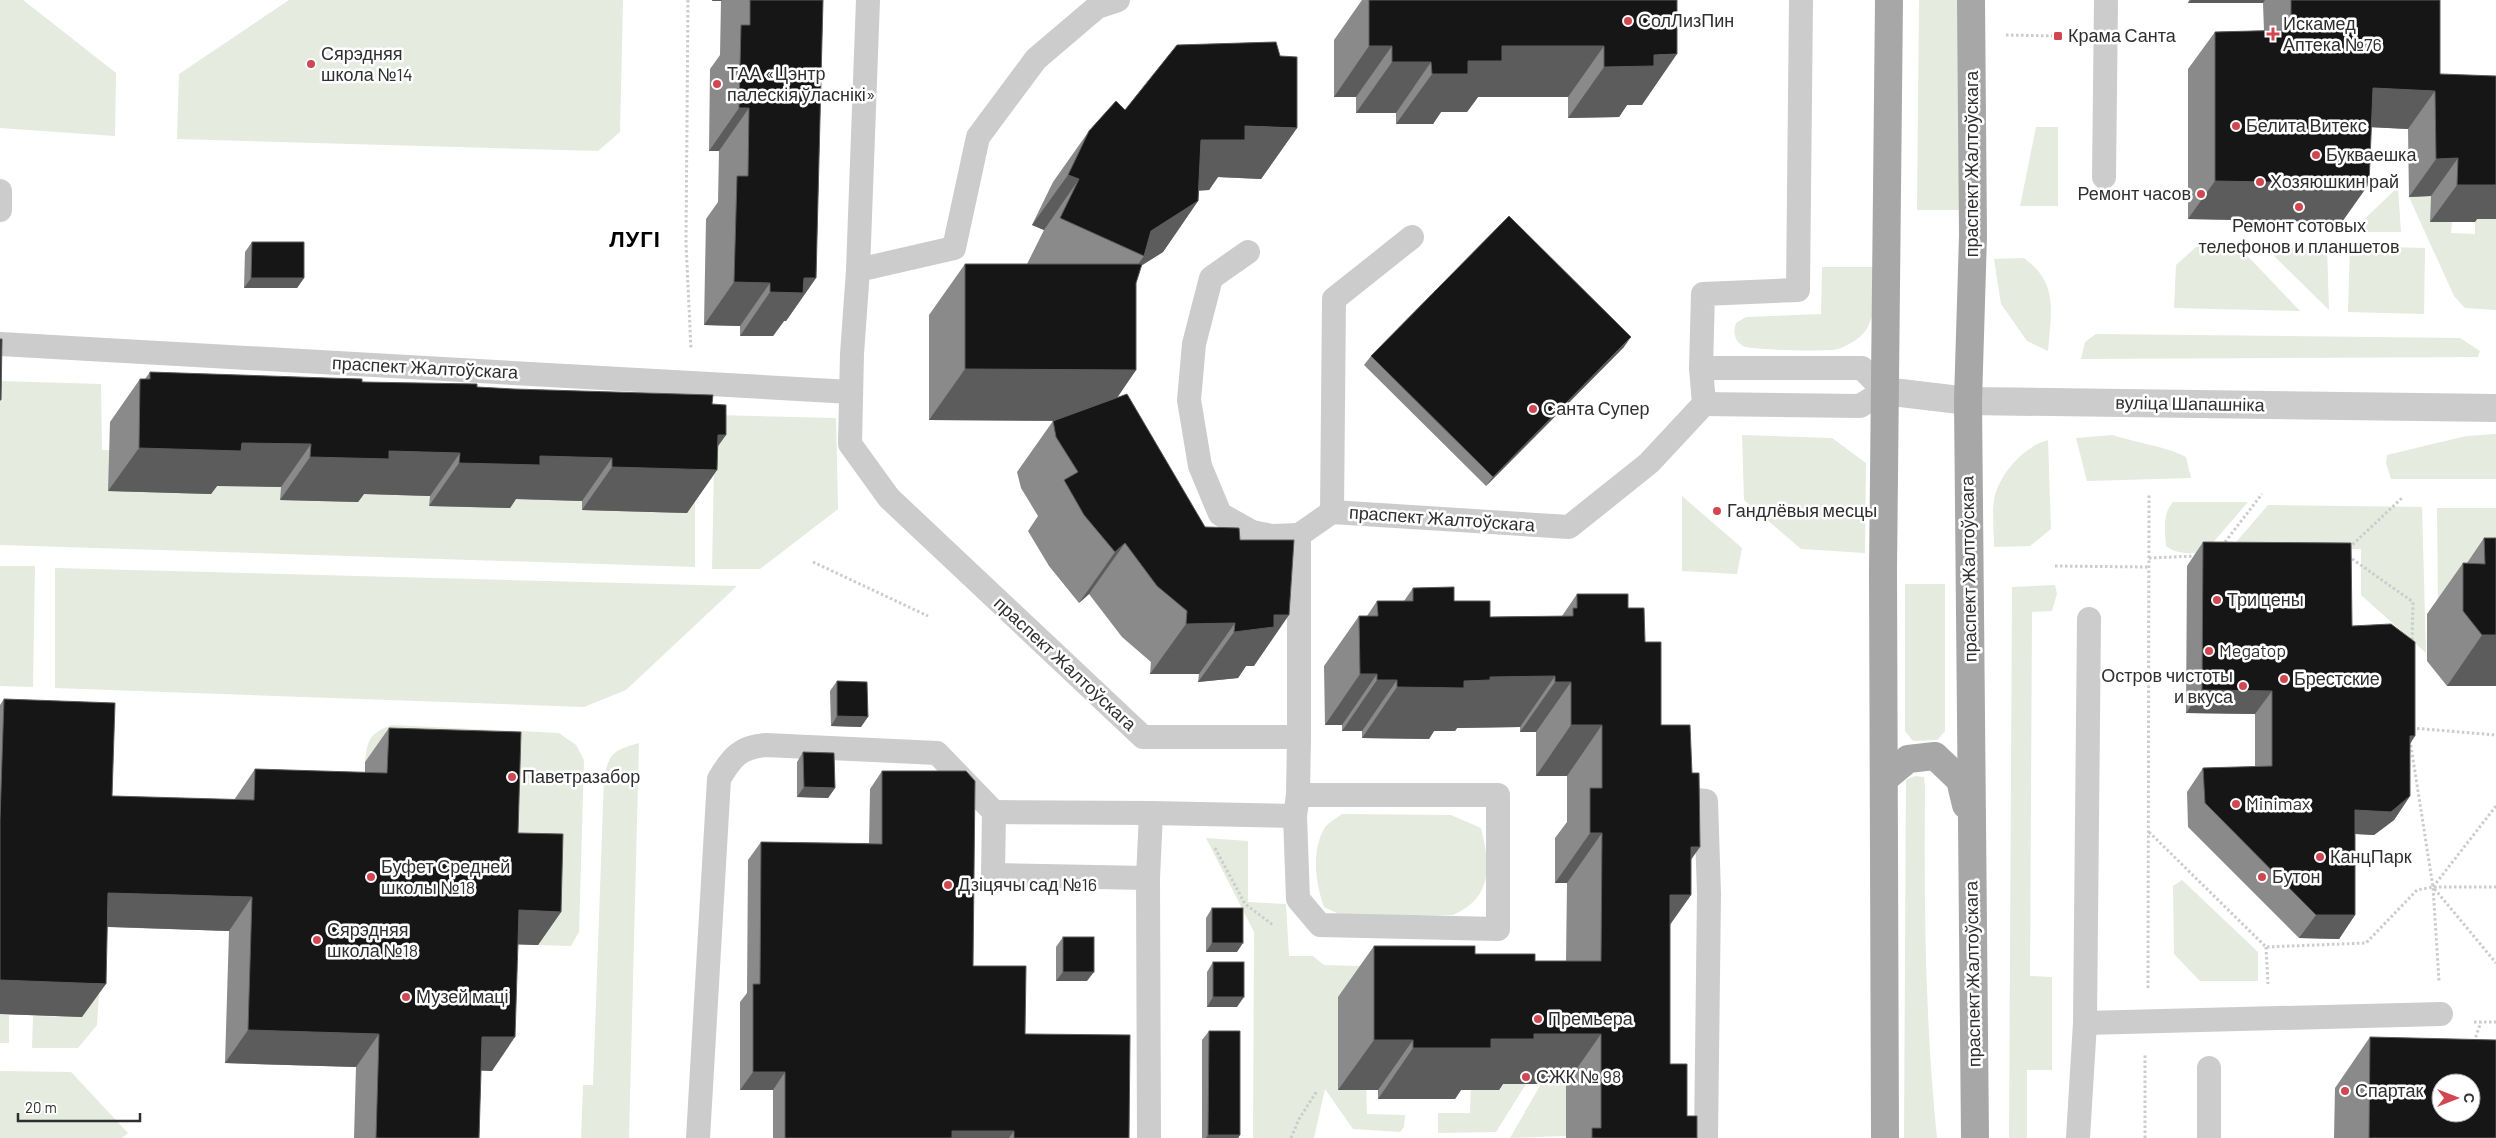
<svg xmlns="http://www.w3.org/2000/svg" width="2496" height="1138" font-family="Barlow,sans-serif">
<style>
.green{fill:#e5ebdf}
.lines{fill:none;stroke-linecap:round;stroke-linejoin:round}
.path{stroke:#ccc;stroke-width:3;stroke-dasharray:2.5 2.5;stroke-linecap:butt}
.service{stroke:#ccc;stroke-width:24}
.tertiary{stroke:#ccc;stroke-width:28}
.primary{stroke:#a7a7a7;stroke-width:28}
.wall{fill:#8a8a8a}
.shaded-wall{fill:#5c5c5c}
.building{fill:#161616;stroke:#5c5c5c;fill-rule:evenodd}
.poi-dot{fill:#d14751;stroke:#fff;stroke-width:2}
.labels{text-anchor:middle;stroke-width:5;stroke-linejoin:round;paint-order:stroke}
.poi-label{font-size:18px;fill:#2f2f2f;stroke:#fff;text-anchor:start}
.street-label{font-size:18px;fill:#2f2f2f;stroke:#fff}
.district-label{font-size:22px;font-weight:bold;letter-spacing:1px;fill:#000;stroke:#fff}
</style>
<rect width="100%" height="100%" fill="#fff"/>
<!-- green -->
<g class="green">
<polygon points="0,0 23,0 116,73 115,136 0,128"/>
<polygon points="289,0 623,0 620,132 598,151 177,139 179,74"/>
<polygon points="1919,0 1963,0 1963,210 1917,210"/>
<polygon points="2036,127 2058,127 2058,206 2020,206"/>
<polygon points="2398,187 2401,232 2351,232"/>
<polygon points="2431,196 2430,222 2452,222 2451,233 2475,234 2475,219 2496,219 2496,310 2465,308 2454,296 2409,197"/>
<polygon points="2238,246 2300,311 2174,308 2176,265 2196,247"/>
<polygon points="2350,246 2425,248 2424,314 2348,312"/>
<polygon points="2327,247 2329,310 2266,248"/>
<path d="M 2024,258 C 2059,283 2051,312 2048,351 L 2027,341 L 2001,304 L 1994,259 Z"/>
<path d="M 1822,267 L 1879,267 C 1876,287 1877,313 1866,330 C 1860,339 1847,346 1838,349 C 1829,352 1749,350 1743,346 C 1734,340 1733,332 1736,323 L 1746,317 L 1821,314 Z"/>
<polygon points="2096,334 2460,338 2480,351 2478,357 2081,359 2085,342"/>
<polygon points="0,381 101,384 102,450 120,450 109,456 109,491 212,486 281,487 280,500 358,502 359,494 430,496 429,506 509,508 510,499 582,501 695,479 695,567 0,545"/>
<polygon points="715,415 836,418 838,509 760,569 712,569"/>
<polygon points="2496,434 2496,479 2391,479 2386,463 2387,455 2466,436"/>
<polygon points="1742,435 1832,438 1866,463 1865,553 1801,549 1744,500"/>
<path d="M 2112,435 C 2134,442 2168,447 2186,457 L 2191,478 L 2087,481 L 2076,438 Z"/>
<path d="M 2048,440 L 2051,529 L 2030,546 L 1994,547 C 1994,532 1992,515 1994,500 C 1998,475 2024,446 2048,440 Z"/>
<polygon points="1682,496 1742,548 1737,574 1682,571"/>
<path d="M 2173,502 L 2248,502 L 2204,553 C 2191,553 2177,555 2166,546 C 2165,531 2162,514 2173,502 Z"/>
<polygon points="2268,505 2422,507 2426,653 2361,595 2361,549 2231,548"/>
<polygon points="2437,508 2496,508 2496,592 2438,610"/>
<polygon points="0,566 35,566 33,687 0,686"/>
<polygon points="55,568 737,586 626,690 584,707 55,688"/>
<polygon points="1905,584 1945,584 1945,731 1937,740 1913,741 1905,731"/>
<polygon points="2055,585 2057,594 2052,611 2032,612 2030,976 2052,977 2052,1070 2027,1070 2027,1138 2009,1138 2012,587"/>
<path d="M 391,725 L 559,733 L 576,745 L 584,760 L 579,932 L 571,946 L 538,945 L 365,762 C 367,739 370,734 391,725 Z"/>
<path d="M 639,743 L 629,1138 L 581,1138 L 583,1085 L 593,1085 L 604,778 C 609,752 615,750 639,743 Z"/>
<path d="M 1915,776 L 1924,777 L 1925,788 C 1924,905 1925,1021 1937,1138 L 1904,1138 L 1906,780 Z"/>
<path d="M 1342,814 L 1451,815 L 1481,828 C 1490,865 1494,897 1453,915 L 1347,918 L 1324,907 C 1316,884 1311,852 1324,829 C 1327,823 1337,818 1342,814 Z"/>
<polygon points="1206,838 1248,841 1248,902 1286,904 1289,956 1313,956 1324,965 1525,971 1366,1083 1367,1114 1405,1115 1404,1127 1400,1132 1353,1129 1325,1089 1314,1138 1253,1138 1254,932"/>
<polygon points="2182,880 2258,952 2258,981 2200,981 2174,954 2173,886"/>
<polygon points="103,926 97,1025 78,1048 32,1048 33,1016 82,1017"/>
<polygon points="0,1014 9,1015 9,1043 0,1043"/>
<polygon points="0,1071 71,1072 128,1133 122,1138 0,1138"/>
<polygon points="1471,1083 1480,1090 1499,1090 1499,1084 1526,1084 1496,1132 1438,1133 1438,1113 1470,1113"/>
<polygon points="1541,1084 1566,1084 1566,1136 1510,1138"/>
</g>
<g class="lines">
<!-- path -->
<g class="path">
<polyline points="688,0 686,243 691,349"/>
<polyline points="2006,35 2058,36"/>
<polyline points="2222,546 2262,494"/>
<polyline points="2349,548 2403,497"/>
<polyline points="2348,556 2413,602 2412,644"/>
<polyline points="2149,558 2196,556"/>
<polyline points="813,562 928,616"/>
<polyline points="2055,566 2149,567"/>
<polyline points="2412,728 2496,735"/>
<polyline points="2410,740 2433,887 2439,981"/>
<polyline points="2496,806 2433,887 2496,963"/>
<polyline points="2149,832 2266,947 2366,943 2417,890 2433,887 2496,887"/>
<polyline points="1215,848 1245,904 1273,925"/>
<polyline points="2266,947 2268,984"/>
<polyline points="2148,988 2149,493"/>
<polyline points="2474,1022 2496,1022"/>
<polyline points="2474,1042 2481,1022"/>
<polyline points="1291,1138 1299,1119 1317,1091"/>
<polyline points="2145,1138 2145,1054"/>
</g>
<!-- service -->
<g class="service">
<polyline points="1118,0 1097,7 1036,59 978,137 954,248 858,270 852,354 850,444 889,498 1143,737 1299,737"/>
<polyline points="2104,177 2106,0"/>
<polyline points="0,210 0,191"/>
<polyline points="1248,252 1211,278 1194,344 1189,400 1200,466 1220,514 1252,532 1272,536 1299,535"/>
<polyline points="858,270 868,0"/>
<polyline points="0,344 851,392"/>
<polyline points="1701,368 1862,368 1884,391 1860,406 1704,404"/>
<polyline points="1332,512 1334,299 1412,237"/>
<polyline points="1298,795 1498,795 1498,929 1320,925 1298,899 1295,816 1298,795 1299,737 1299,535 1332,512 1569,527 1649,463 1704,404 1701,368 1703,294 1798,290 1801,0"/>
<polyline points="1669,797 1706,801 1709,894 1706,1138"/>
<polyline points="994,812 1151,813"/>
<polyline points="2085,1023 2441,1014"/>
<polyline points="2209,1068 2209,1138"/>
<path d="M 698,1138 L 719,779 C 732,757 740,747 766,745 L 937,753 L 994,812 L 993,875 L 1148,878"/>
<polyline points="1149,1138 1148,878 1151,813 1295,816"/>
<polyline points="2078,1138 2085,1023 2089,619"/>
</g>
<!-- tertiary -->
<polyline class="tertiary" points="1884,391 1968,401 2496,408"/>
<!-- primary -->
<g class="primary">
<polyline points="1971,0 1973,236 1968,401 1975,1138"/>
<polyline points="1884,779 1908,759 1935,756 1960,780 1966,805"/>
<polyline points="1885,1138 1883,571 1889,0"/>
</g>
</g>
<!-- wall -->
<g class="wall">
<polygon points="712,0 823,0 816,278 786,321 784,321 773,336 740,336 740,326 704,325 706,219 718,202 719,151 709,151 710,69 720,55 721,1 712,1"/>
<polygon points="1362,0 1677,0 1642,105 1627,105 1619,117 1568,118 1568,97 1478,97 1467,112 1441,112 1433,124 1396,124 1396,113 1356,113 1356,97 1334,97 1334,40"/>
<polygon points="2189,0 2440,0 2440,74 2477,219 2475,222 2430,222 2431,196 2409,197 2408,129 2371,127 2342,222 2188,219 2188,69 2215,32 2264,31 2263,3 2188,3"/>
<polygon points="1297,128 1261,179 1218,177 1209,190 1199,191 1198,201 1163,252 1141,266 1136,283 1136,370 1117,398 1205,527 1254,666 1246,666 1238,678 1198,682 1199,674 1150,674 1151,662 1122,637 1089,594 1079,603 1049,566 1028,531 1038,516 1021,488 1017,472 1053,421 1054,421 929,420 929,315 965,264 1027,264 1044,230 1032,225 1053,182 1089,131"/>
<polygon points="252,242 304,278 297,288 244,288 245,252"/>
<polygon points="1624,347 1486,486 1364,365 1371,356"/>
<polygon points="150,372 477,387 712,404 718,446 717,470 687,513 582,510 582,501 516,499 510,508 429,506 430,496 364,494 358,502 280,500 281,487 217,486 211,494 108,491 110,422 140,379 145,379"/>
<polygon points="2484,538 2496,686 2447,686 2427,661 2427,614 2463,563 2467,563"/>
<polygon points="2203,542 2352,626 2415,736 2410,744 2410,796 2394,820 2374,835 2355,834 2355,915 2339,939 2299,938 2188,827 2187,792 2203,768 2255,767 2255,714 2186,713 2187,566"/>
<polygon points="1413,588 1454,601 1490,617 1562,616 1577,594 1628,608 1645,642 1661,725 1691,860 1691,895 1670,925 1670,1064 1687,1116 1697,1138 1566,1138 1566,1084 1503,1084 1499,1090 1461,1090 1455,1099 1378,1099 1378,1090 1338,1090 1338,997 1374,946 1475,954 1535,961 1566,961 1567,883 1555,883 1555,838 1567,822 1567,776 1536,776 1536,732 1520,732 1520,727 1457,728 1455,731 1434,731 1429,739 1362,738 1362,731 1342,731 1342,725 1325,725 1324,666 1359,616 1367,616 1377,601 1404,601"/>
<polygon points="837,681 861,727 831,726 830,691"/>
<polygon points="4,699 112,796 234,800 255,769 365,773 365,762 389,728 518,833 561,912 538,945 518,944 492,1071 481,1070 479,1138 354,1138 356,1067 225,1063 229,931 107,927 82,1017 0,1014 0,705"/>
<polygon points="803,752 835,788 828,798 797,797 797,762"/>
<polygon points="882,771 973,966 1025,1034 1129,1138 773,1138 773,1090 740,1090 740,1002 747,993 748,860 761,842 869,843 870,789"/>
<polygon points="1212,908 1237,952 1206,952 1206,918"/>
<polygon points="1063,937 1087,981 1056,981 1056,947"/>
<polygon points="1213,962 1237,1007 1207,1007 1207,972"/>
<polygon points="1209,1031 1240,1135 1238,1138 1202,1138 1202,1040"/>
<polygon points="2370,1037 2496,1138 2334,1138 2335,1088"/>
</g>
<!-- shaded-wall -->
<g class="shaded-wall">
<polygon points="713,0 722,0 721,1 712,1"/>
<polygon points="2191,0 2265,0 2263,3 2188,3"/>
<polygon points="1369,46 1392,46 1356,97 1334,97"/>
<polygon points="1502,46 1604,46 1568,97 1478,97 1467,112 1441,112 1433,124 1396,124 1432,74 1468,61"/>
<polygon points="1677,54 1642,105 1627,105 1619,117 1568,118 1604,67 1654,55"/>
<polygon points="1392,62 1431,62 1396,113 1356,113"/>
<polygon points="2373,88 2435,91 2408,129 2346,126"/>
<polygon points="739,108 749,108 719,151 709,151"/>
<polygon points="1245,126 1297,128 1261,179 1218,177 1209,190 1166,191 1201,140"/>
<polygon points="2458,158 2431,196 2409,197 2436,159"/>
<polygon points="1068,175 1079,179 1044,230 1032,225"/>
<polygon points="2215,181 2369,184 2342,222 2188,219"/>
<polygon points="2457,185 2496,185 2496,219 2477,219 2475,222 2430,222"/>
<polygon points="1198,201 1163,252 1134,270 1144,256 1151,231"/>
<polygon points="251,278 304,278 297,288 244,288"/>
<polygon points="804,278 816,278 786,321 784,321 773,336 740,336 770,292"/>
<polygon points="734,282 770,283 740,326 704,325"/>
<polygon points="1631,337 1624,347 1486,486 1493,477"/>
<polygon points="965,369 1136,370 1101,421 929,420"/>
<polygon points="718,435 726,435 701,470 717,470 687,513 582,510 612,467"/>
<polygon points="242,443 311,444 281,487 217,486 211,494 108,491 139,448"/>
<polygon points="389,451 460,453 430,496 364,494 358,502 280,500 310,457"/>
<polygon points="540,456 612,458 582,501 516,499 510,508 429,506 459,463"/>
<polygon points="1125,543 1089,594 1079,603 1115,552"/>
<polygon points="1274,615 1289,615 1254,666 1246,666 1238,678 1198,682 1234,632"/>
<polygon points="1235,623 1199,674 1150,674 1186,624"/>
<polygon points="2482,635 2496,635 2496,686 2447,686"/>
<polygon points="1360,674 1377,674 1342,725 1325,725"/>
<polygon points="1555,676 1520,727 1457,728 1455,731 1434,731 1429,739 1362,738 1397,687 1464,681 1490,677"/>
<polygon points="1377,680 1397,680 1362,731 1342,731"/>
<polygon points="1555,682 1571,682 1536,732 1520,732"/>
<polygon points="2202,690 2272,691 2255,714 2186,713"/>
<polygon points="837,716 868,717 861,727 831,726"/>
<polygon points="1571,725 1602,725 1567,776 1536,776"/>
<polygon points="2410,736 2415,736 2399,759"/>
<polygon points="804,787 835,788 828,798 797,797"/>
<polygon points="2410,796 2394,820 2374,835 2339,833 2355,810"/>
<polygon points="1590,833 1602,833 1567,883 1555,883"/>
<polygon points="1691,847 1700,847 1664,898"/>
<polygon points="108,893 252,897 229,931 85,926"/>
<polygon points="1670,895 1691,895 1655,945"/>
<polygon points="519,910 561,912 538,945 496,944"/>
<polygon points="2316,915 2355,915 2339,939 2299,938"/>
<polygon points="1212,943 1243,943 1237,952 1206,952"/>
<polygon points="1063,972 1094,972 1087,981 1056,981"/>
<polygon points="0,980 106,984 82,1017 0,1014"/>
<polygon points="1213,997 1244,997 1237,1007 1207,1007"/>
<polygon points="248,1030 379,1034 356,1067 225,1063"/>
<polygon points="1534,1034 1601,1034 1566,1084 1503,1084 1499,1090 1461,1090 1455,1099 1378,1099 1413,1048"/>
<polygon points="482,1037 515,1037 492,1071 459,1070"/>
<polygon points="1374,1040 1413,1040 1378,1090 1338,1090"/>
<polygon points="753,1072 785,1072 773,1090 740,1090"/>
<polygon points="952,1131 1014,1131 1009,1138 947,1138"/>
<polygon points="1208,1135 1240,1135 1238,1138 1206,1138"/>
</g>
<!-- building -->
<g class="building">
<polygon points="750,0 823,0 816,278 804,278 803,293 770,292 770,283 734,282 737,176 748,176 749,108 739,108 741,25 750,25"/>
<polygon points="1369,0 1677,0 1677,54 1654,55 1654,66 1604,67 1604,46 1502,46 1502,61 1468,61 1468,74 1432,74 1431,62 1392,62 1392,46 1369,46"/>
<polygon points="2291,0 2440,0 2440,74 2496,76 2496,185 2457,185 2458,158 2436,159 2435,91 2373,88 2369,184 2215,181 2215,32 2291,30"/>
<polygon points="1276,42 1280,56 1297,57 1297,128 1245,126 1245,140 1201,140 1198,201 1151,231 1144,256 1060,218 1079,179 1068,175 1089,131 1116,101 1125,110 1177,45"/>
<polygon points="1509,216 1631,337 1493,477 1371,356"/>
<polygon points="252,242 304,242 304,278 251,278"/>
<polygon points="965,264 1142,264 1136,283 1136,370 965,369"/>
<polygon points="0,339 2,339 1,400 0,400"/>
<polygon points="150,372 328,378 362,379 362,382 477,384 477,387 514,389 713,395 712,404 726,405 726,435 718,435 717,470 612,467 612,458 540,456 540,465 459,463 460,453 389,451 389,459 310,457 311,444 242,443 241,451 139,448 140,379 150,379"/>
<polygon points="1127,394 1205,527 1239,528 1240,540 1294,540 1289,615 1274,615 1274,627 1234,632 1235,623 1186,624 1187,611 1157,586 1125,543 1115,552 1084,515 1064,480 1078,472 1056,437 1053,421"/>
<polygon points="2484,538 2496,538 2496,635 2482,635 2463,611 2463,563 2485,564"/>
<polygon points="2203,542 2351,543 2352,626 2391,624 2415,642 2415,736 2410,736 2410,796 2391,812 2355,810 2355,915 2316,915 2205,803 2203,768 2272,766 2272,691 2202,690"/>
<polygon points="1454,587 1454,601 1490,601 1490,617 1573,616 1573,608 1577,608 1577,594 1628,594 1628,608 1644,608 1645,642 1661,642 1661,725 1690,725 1692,773 1699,773 1700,847 1691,847 1691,895 1670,895 1670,1064 1687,1064 1687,1116 1697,1116 1697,1138 1592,1138 1592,1128 1601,1128 1601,1034 1534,1034 1534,1039 1491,1039 1491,1048 1413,1048 1413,1040 1374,1040 1374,946 1475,946 1475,954 1535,954 1535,961 1601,961 1602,833 1590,833 1590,788 1602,788 1602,725 1571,725 1571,682 1555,682 1555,676 1490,677 1490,680 1464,681 1464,688 1397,687 1397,680 1377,680 1377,674 1360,674 1359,616 1378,616 1377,601 1413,601 1413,588"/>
<polygon points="837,681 867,682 868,717 837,716"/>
<polygon points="4,699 115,703 112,796 254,800 255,769 387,773 389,728 521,732 518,833 563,834 561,912 519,910 515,1037 482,1037 479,1138 376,1138 379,1034 248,1030 252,897 108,893 106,984 0,980 0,820"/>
<polygon points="803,752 834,753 835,788 804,787"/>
<polygon points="882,771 966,771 975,781 973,966 1026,966 1025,1034 1130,1035 1129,1138 1014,1138 1014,1131 952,1131 952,1138 785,1138 785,1072 753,1072 753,984 760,984 761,842 882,844"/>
<rect x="1212" y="908" width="31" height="35"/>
<rect x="1063" y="937" width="31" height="35"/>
<rect x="1213" y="962" width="31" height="35"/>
<polygon points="1209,1031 1240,1031 1240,1135 1208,1135"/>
<path d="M 2370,1037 L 2496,1040 L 2496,1138 L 2369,1138 ZM 2441,1083 L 2471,1083 L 2471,1113 L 2441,1113 Z"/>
</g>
<!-- markers -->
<g class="poi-dot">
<circle cx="1628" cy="21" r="5"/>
<path d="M2270.5 26.5h5v5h5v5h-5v5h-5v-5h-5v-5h5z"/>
<rect x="2053" y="31" width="10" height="10" rx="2.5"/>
<circle cx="311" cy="64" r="5"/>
<circle cx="717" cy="84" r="5"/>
<circle cx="2236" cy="126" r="5"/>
<circle cx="2316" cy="155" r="5"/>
<circle cx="2260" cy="182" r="5"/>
<circle cx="2201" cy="194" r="5"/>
<circle cx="2299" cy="207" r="5"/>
<circle cx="1533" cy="409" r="5"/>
<circle cx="1717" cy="511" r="5"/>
<circle cx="2217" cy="600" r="5"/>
<circle cx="2209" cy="651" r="5"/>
<circle cx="2284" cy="679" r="5"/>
<circle cx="2243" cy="686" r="5"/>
<circle cx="512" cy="777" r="5"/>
<circle cx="2236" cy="804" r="5"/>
<circle cx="2320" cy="857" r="5"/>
<circle cx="371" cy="877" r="5"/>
<circle cx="2262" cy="877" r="5"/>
<circle cx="948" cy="885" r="5"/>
<circle cx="317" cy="940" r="5"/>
<circle cx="406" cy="997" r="5"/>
<circle cx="1538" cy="1019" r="5"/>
<circle cx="1526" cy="1077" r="5"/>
<circle cx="2345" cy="1091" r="5"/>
</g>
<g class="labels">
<!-- poi labels -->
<g class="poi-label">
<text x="1638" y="27">СолЛизПин</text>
<text x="2283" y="30">Искамед<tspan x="2283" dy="21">Аптека №76</tspan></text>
<text x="2068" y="42">Крама Санта</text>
<text x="321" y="60">Сярэдняя<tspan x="321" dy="21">школа №14</tspan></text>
<text x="727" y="80">ТАА «Цэнтр<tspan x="727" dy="21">палескія ўласнікі»</tspan></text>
<text x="2246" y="132">Белита Витекс</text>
<text x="2326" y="161">Букваешка</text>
<text x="2270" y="188">Хозяюшкин рай</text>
<text x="2191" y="200" text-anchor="end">Ремонт часов</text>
<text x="2299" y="232" text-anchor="middle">Ремонт сотовых<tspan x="2299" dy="21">телефонов и планшетов</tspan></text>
<text x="1543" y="415">Санта Супер</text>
<text x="1727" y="517">Гандлёвыя месцы</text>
<text x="2227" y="606">Три цены</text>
<text x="2219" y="657">Megatop</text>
<text x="2233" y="682" text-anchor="end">Остров чистоты<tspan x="2233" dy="21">и вкуса</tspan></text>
<text x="2294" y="685">Брестские</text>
<text x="522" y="783">Паветразабор</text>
<text x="2246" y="810">Minimax</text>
<text x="2330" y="863">КанцПарк</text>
<text x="381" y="873">Буфет Средней<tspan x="381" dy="21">школы №18</tspan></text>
<text x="2272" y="883">Бутон</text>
<text x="958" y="891">Дзіцячы сад №16</text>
<text x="327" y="936">Сярэдняя<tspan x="327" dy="21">школа №18</tspan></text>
<text x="416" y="1003">Музей маці</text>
<text x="1548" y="1025">Премьера</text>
<text x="1536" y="1083">СЖК № 98</text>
<text x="2355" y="1097">Спартак</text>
</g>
<!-- street labels -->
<g class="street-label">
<text transform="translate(1972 164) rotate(-90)" y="6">праспект Жалтоўскага</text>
<text transform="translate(425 368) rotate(3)" y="6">праспект Жалтоўскага</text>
<text transform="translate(2190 404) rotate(1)" y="6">вуліца Шапашніка</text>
<text transform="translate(1442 519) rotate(4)" y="6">праспект Жалтоўскага</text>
<text transform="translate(1969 569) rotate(-91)" y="6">праспект Жалтоўскага</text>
<text transform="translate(1065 664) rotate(43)" y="6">праспект Жалтоўскага</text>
<text transform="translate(1973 974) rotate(-91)" y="6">праспект Жалтоўскага</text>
</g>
<!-- district labels -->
<g class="district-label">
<text x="635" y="247">ЛУГІ</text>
</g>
</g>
<!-- north arrow -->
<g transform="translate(2456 1098) rotate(90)"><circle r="24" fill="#ffffff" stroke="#acacac"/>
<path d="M0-4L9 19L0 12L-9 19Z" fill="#d14751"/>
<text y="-8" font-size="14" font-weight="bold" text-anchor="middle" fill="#2f2f2f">С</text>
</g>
<!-- scale -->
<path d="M18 1113v8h122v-8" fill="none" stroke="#2f2f2f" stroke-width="2.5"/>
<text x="25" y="1113" font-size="15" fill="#2f2f2f" stroke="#ffffff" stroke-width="4" paint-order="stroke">20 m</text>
</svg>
